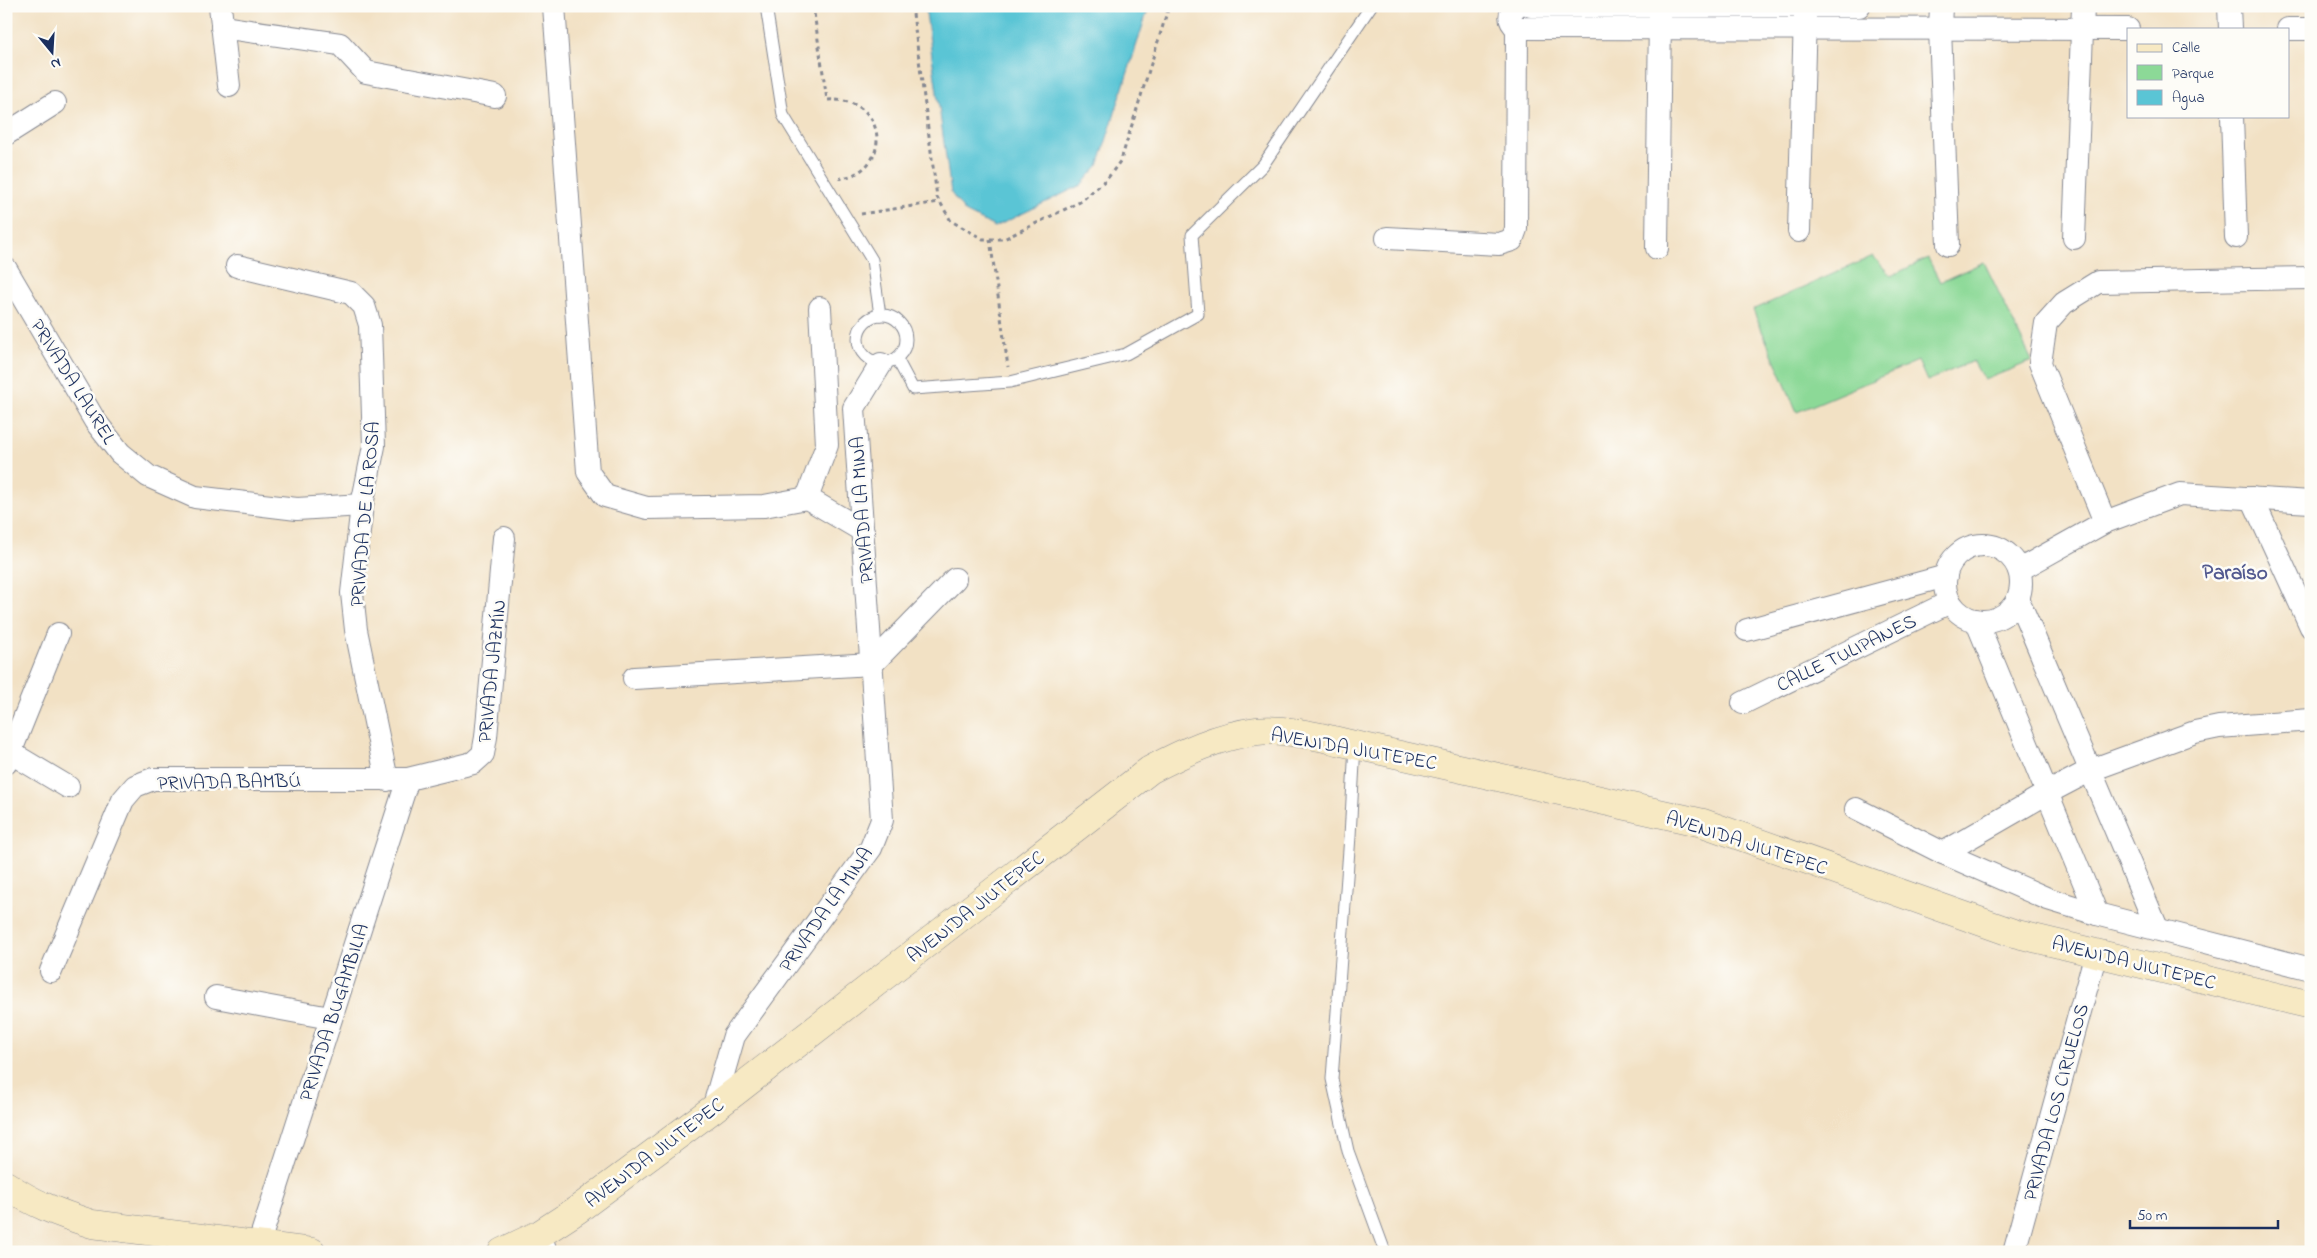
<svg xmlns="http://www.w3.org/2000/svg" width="2317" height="1258" font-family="'Indie Flower',sans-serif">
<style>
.green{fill:#8cd997;stroke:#54847a}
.water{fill:#5ac5d5;stroke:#3a7a9a}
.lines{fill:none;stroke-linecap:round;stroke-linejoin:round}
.lane-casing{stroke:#868891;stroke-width:13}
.street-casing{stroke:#868891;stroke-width:24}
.secondary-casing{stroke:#868891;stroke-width:29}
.path{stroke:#868891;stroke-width:3;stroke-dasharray:4 4;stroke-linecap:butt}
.lane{stroke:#fff;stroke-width:11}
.street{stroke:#fff;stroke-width:22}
.secondary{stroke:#f7e9c3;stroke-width:28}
.labels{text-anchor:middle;stroke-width:5;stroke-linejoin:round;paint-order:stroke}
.street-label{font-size:20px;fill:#1b2f5e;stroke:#fdfcf7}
.neighbourhood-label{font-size:21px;font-weight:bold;fill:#535a90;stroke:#fdfcf7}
</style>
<rect width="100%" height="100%" fill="#fdfcf7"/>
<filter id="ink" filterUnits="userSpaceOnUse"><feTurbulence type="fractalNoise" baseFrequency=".02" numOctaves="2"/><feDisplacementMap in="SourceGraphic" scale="10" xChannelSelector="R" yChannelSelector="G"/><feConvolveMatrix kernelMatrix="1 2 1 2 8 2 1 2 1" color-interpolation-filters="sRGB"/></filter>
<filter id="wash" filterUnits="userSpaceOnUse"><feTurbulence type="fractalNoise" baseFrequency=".0096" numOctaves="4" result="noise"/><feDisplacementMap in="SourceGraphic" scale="20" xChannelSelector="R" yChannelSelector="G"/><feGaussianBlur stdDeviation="1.12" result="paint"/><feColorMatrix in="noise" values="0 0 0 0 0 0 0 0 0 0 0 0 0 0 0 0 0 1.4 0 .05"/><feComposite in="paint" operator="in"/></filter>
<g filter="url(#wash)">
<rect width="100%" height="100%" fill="#f2e1c4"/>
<!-- green -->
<polygon class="green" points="1873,256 1891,276 1928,258 1940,282 1984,262 2032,361 1984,380 1973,361 1927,381 1918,361 1797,412 1753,310"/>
<!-- water -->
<polygon class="water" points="925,6 1149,6 1098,166 1081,185 995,227 965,212 951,193"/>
</g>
<g filter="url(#ink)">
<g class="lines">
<defs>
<g id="lane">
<polyline points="766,6 783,115 872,260 880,315"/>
<circle cx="882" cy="339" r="24"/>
<polyline points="897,359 913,389 1010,382 1126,354 1198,314 1192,235 1263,165 1371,6"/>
<polyline points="1355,745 1350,836 1332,1079 1348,1151 1385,1252"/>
</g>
<g id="street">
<polyline points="220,6 229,86"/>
<polyline points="554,6 588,472 605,496 647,508 764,506 807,498 863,531"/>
<path d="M 1517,6 C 1508,13 1508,21 1517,28 L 2128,29"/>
<polyline points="1531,6 1859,6"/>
<polyline points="1941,6 1940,28 1948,245"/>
<polyline points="2229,6 2230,29"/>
<polyline points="222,27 340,44 366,72 495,96"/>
<polyline points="2288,29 2311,29"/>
<polyline points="2232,116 2236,237"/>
<polyline points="6,134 55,103"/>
<polyline points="1799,231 1805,15"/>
<polyline points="1387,238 1499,244 1512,240 1516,229 1517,28"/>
<polyline points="2074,238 2083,6"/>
<polyline points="1657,248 1660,15"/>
<polyline points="237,266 351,293 364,306 370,325 374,446 362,505 352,593 356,630 387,780"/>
<polyline points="6,269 95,421 120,453 148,476 195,497 297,509 362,505"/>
<polyline points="807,498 827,445 820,308"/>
<polyline points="2252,498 2311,627"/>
<polyline points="2105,522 2040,363 2046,323 2064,303 2098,282 2311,278"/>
<circle cx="1983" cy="583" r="38"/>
<polyline points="2019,570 2105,522 2180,494 2311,502"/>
<polyline points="2018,599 2157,928"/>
<polyline points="1976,620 2097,914"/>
<polyline points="1747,630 1946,576"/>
<polyline points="634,678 872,664 955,579"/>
<polyline points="1743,703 1950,602"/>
<polyline points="6,750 68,787"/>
<polyline points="6,763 58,634"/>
<polyline points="1856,809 1943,853 2048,899 2097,914 2311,969"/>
<polyline points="1943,853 2049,792 2091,770 2195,732 2219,727 2311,720"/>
<polyline points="51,971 123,800 135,786 153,779 408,779 473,763 483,754 486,737 504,538"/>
<polyline points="216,997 330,1018"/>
<polyline points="713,1109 734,1036 871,848 882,820 854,408 881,364"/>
<polyline points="540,1234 546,1252"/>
<polyline points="258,1246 408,779"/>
<polyline points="2014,1252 2096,953"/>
</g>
<g id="secondary">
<path d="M 6,1185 C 33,1204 61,1214 92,1224 L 312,1252"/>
<path d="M 502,1252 L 540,1234 L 577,1210 L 713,1109 L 1150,770 C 1184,752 1218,736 1257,731 C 1284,727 1328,739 1355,745 L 1703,823 L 2013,933 L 2311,1005"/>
</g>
</defs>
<!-- lane casing -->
<use href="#lane" class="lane-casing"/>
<!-- street casing -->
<use href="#street" class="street-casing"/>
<!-- secondary casing -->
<use href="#secondary" class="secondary-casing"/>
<!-- path -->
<g class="path">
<path d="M 813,6 L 827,100 C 889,96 893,171 841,178 L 841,180"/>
<polyline points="912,6 937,197 951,221 983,239 1004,239 1080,202 1107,179 1121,160 1169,6"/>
<polyline points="861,214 939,202"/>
<polyline points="990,239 1008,367"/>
</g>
<!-- lane -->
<use href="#lane" class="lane"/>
<!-- street -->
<use href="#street" class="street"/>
<!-- secondary -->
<use href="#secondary" class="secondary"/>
</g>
</g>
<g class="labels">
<!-- street labels -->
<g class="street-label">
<text transform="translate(74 381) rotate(58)" y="7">PRIVADA LAUREL</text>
<text transform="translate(861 510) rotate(-94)" y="7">PRIVADA LA MINA</text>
<text transform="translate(364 514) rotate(-85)" y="7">PRIVADA DE LA ROSA</text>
<text transform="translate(1846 652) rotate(-26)" y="7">CALLE TULIPANES</text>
<text transform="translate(491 671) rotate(-84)" y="7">PRIVADA JAZMÍN</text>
<text transform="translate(1354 748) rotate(10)" y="7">AVENIDA JIUTEPEC</text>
<text transform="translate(229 781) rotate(-1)" y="7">PRIVADA BAMBÚ</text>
<text transform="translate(1747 842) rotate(18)" y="7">AVENIDA JIUTEPEC</text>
<text transform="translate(975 906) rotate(-38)" y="7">AVENIDA JIUTEPEC</text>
<text transform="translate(825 909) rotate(-55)" y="7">PRIVADA LA MINA</text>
<text transform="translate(2134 962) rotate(14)" y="7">AVENIDA JIUTEPEC</text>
<text transform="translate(333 1012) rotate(-72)" y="7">PRIVADA BUGAMBILIA</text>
<text transform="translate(2055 1102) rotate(-75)" y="7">PRIVADA LOS CIRUELOS</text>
<text transform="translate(654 1152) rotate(-37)" y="7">AVENIDA JIUTEPEC</text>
</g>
<!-- neighbourhood labels -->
<g class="neighbourhood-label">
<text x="2235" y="579">Paraíso</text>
</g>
</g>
<!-- margin -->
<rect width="2317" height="1258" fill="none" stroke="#fdfcf7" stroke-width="25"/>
<!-- legend -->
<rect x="2127" y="28" width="162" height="90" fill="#fdfcf7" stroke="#a3aaba"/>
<rect x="2137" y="44" width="25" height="8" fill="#f7e9c3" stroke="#a3aaba"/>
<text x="2172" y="52" font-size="15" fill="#1b2f5e">Calle</text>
<rect x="2137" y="65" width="25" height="15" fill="#8cd997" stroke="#a3aaba"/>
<text x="2172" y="78" font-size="15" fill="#1b2f5e">Parque</text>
<rect x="2137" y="90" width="25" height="15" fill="#5ac5d5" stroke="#a3aaba"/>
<text x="2172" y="102" font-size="15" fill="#1b2f5e">Agua</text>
<!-- north arrow -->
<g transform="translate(52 52) rotate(162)" stroke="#fdfcf7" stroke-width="4" paint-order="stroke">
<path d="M0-4L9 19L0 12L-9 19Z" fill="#1b2f5e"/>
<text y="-8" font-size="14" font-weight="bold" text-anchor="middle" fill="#1b2f5e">N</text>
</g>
<!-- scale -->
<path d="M2130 1220v8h148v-8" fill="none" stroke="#1b2f5e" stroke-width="2.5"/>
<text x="2137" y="1220" font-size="15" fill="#1b2f5e" stroke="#fdfcf7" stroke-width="4" paint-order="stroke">50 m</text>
</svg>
